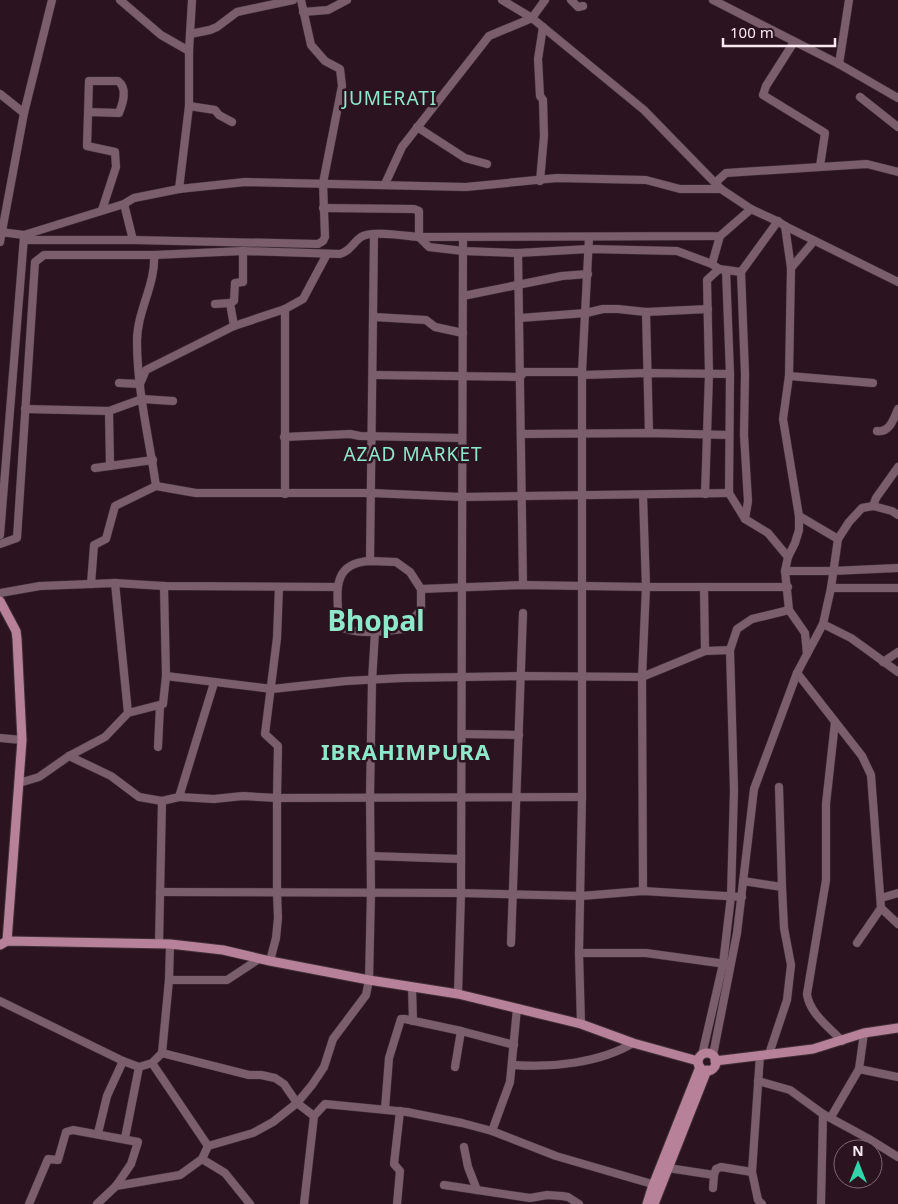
<svg xmlns="http://www.w3.org/2000/svg" width="898" height="1204" font-family="'Noto Sans',sans-serif">
<style>
.lines{fill:none;stroke-linecap:round;stroke-linejoin:round}
.minor-casing{stroke:#403037;stroke-width:9}
.major-casing{stroke:#403037;stroke-width:11}
.minor{stroke:#7a5e6b;stroke-width:8}
.major{stroke:#b8819a;stroke-width:9}
.labels{text-anchor:middle;stroke-width:5;stroke-linejoin:round;paint-order:stroke}
.neighbourhood-label{font-size:19px;letter-spacing:1px;fill:#8de9c9;stroke:#2b141f}
.district-label{font-size:22px;font-weight:bold;letter-spacing:1px;fill:#8de9c9;stroke:#2b141f}
.town-label{font-size:28px;font-weight:bold;fill:#8de9c9;stroke:#2b141f}
</style>
<rect width="100%" height="100%" fill="#2b141f"/>
<g class="lines">
<defs>
<g id="minor">
<polyline points="120,0 161,35 189,51"/>
<polyline points="502,0 532,18 644,110 721,189 751,209 779,222 785,226 898,282"/>
<polyline points="571,0 578,7 583,6"/>
<polyline points="713,0 839,64 898,98"/>
<polyline points="303,12 328,10 347,0"/>
<polyline points="190,34 210,30 217,27 237,12 293,0"/>
<polyline points="794,42 766,86 763,95 825,133 820,166"/>
<polyline points="839,64 849,0"/>
<polyline points="0,94 24,113"/>
<polyline points="860,97 898,127"/>
<polyline points="189,106 215,110 219,115 232,122"/>
<path d="M 88,112 L 119,113 C 123,103 128,88 118,81 L 89,81 L 87,146 L 115,152 L 116,167 L 102,210"/>
<polyline points="417,127 465,158 487,164"/>
<polyline points="540,181 544,136 543,100 540,96 538,59 543,27"/>
<polyline points="716,182 726,173 867,164 898,172"/>
<polyline points="385,184 402,147 489,36 532,18 545,0"/>
<polyline points="179,189 189,106 189,51 192,0"/>
<polyline points="124,204 133,240"/>
<polyline points="323,208 414,209 419,211 419,237 429,247 463,251 518,253 589,249 677,251 712,264"/>
<polyline points="0,232 24,235 124,204 134,198 179,189 245,182 466,187 557,178 646,180 680,189 721,189"/>
<polyline points="720,236 712,264 719,269 741,272"/>
<polyline points="24,240 133,240 318,244 323,241 325,237 323,183 342,86 340,69 325,61 311,45 301,0"/>
<polyline points="0,242 24,113 52,0"/>
<polyline points="518,253 523,585"/>
<path d="M 154,255 C 156,284 137,311 137,341 C 137,390 149,438 156,486"/>
<polyline points="791,268 814,241"/>
<polyline points="726,270 730,374 729,493 745,519 768,533 788,557"/>
<polyline points="463,296 562,276 588,274"/>
<polyline points="215,304 230,303"/>
<polyline points="646,312 649,433"/>
<polyline points="374,317 426,320 435,327 463,333"/>
<polyline points="520,318 586,313 603,309 618,309 646,312 708,309"/>
<polyline points="234,326 230,303 234,301 235,283 243,282 243,251"/>
<polyline points="373,375 520,377 524,372 582,372"/>
<polyline points="582,375 647,373 730,374"/>
<polyline points="789,376 873,383"/>
<polyline points="119,383 140,384 146,370 234,326 285,309 303,299 327,254"/>
<polyline points="25,409 109,411 142,399 173,401"/>
<polyline points="109,411 110,466"/>
<path d="M 877,431 C 890,433 894,418 898,409"/>
<polyline points="521,434 649,433 729,435"/>
<polyline points="284,437 350,434 360,436 462,438"/>
<polyline points="95,468 153,460"/>
<polyline points="285,494 285,309"/>
<polyline points="705,494 709,374 707,280 719,269"/>
<polyline points="873,506 876,498 898,467"/>
<polyline points="799,516 838,539"/>
<polyline points="745,519 748,501 744,435 745,374 741,272 778,221"/>
<polyline points="0,535 24,237"/>
<path d="M 0,544 L 17,538 L 35,262 L 44,255 L 154,255 L 243,251 L 340,254 C 351,251 352,243 361,237 C 371,230 406,236 419,237 L 720,236 L 751,209"/>
<polyline points="370,561 374,234"/>
<path d="M 370,561 L 396,562 L 410,572 L 421,589 L 421,610 L 404,629 C 385,631 357,636 339,626 C 338,595 329,563 370,561 Z"/>
<polyline points="785,571 832,571 898,568"/>
<polyline points="115,583 128,713"/>
<polyline points="91,584 94,545 106,539 115,506 156,486 196,493 372,493 462,497 729,493"/>
<polyline points="704,587 705,651"/>
<polyline points="831,588 898,588"/>
<polyline points="421,589 523,585 646,587 788,587"/>
<polyline points="0,593 40,586 115,583 164,586 337,587"/>
<polyline points="823,624 851,638 898,672"/>
<polyline points="807,654 823,624 831,588 838,539 849,522 862,508 873,506 892,511 898,515"/>
<polyline points="883,662 898,652"/>
<polyline points="797,673 862,756 871,775 881,908 898,924"/>
<polyline points="166,676 272,689 346,681 402,678 521,676 642,677 705,651 730,650"/>
<path d="M 835,722 L 826,804 L 826,880 L 807,994 C 809,1013 830,1028 842,1041"/>
<polyline points="462,734 519,735"/>
<polyline points="0,738 22,740"/>
<polyline points="158,747 160,706"/>
<polyline points="69,756 111,776 139,797 162,801 179,797 214,683"/>
<polyline points="19,783 39,777 69,756 105,737 128,713 163,704 166,676 164,586"/>
<polyline points="779,787 782,887"/>
<polyline points="179,797 214,799 243,796 277,798 582,797"/>
<polyline points="371,856 461,859"/>
<polyline points="743,881 782,887 784,928 791,965 787,1000 769,1054"/>
<polyline points="643,891 642,677 646,587 643,495"/>
<polyline points="160,892 461,893 581,896 643,891 742,897"/>
<polyline points="881,898 898,893"/>
<polyline points="511,943 523,613"/>
<polyline points="857,943 881,908"/>
<polyline points="159,944 162,801"/>
<polyline points="579,953 646,953 726,964"/>
<polyline points="270,961 276,938 278,918 277,893 277,798 278,746 265,734 277,638 279,587"/>
<polyline points="169,980 227,980 259,959"/>
<polyline points="412,987 413,1021"/>
<polyline points="458,994 461,893 463,237"/>
<polyline points="0,1001 123,1061 139,1067 152,1063 162,1053 169,980 170,944"/>
<polyline points="581,1024 579,953 582,797 582,372 589,237"/>
<polyline points="162,1053 249,1075 261,1075 275,1078 284,1084 297,1103 314,1116"/>
<polyline points="702,1055 723,964 731,896 734,790 730,650 737,629 752,619 789,610"/>
<polyline points="713,1055 737,933 754,789 797,673 807,654 805,633 789,610 785,571 788,557 795,543 799,530 799,516 783,419 789,376 791,268 785,226"/>
<polyline points="760,1055 752,1172 758,1200 762,1204"/>
<polyline points="152,1063 208,1146"/>
<path d="M 513,1065 C 551,1068 600,1063 633,1043"/>
<polyline points="455,1067 461,1031 514,1045"/>
<polyline points="859,1069 898,1077"/>
<polyline points="758,1081 790,1090 823,1114 869,1139 898,1157"/>
<polyline points="385,1109 389,1058 401,1019 405,1019 461,1031"/>
<polyline points="831,1117 859,1069 864,1033"/>
<polyline points="492,1131 510,1082 517,1008"/>
<polyline points="98,1133 107,1096 123,1061"/>
<polyline points="125,1138 139,1067"/>
<polyline points="464,1147 468,1167 477,1190"/>
<polyline points="202,1159 225,1173 250,1204"/>
<polyline points="668,1168 714,1175"/>
<polyline points="444,1185 530,1198 547,1195 562,1196 568,1197 579,1204"/>
<polyline points="116,1186 180,1175 202,1159 208,1146 253,1133 273,1122 297,1103 312,1085 324,1067 333,1039 366,995 369,980 371,893 370,797 372,681 375,632"/>
<polyline points="713,1188 714,1175 716,1169 721,1167 752,1172"/>
<polyline points="29,1204 48,1159 58,1160 66,1132 73,1130 138,1142 131,1164 116,1186 97,1204"/>
<polyline points="304,1204 314,1116 325,1104 407,1112 462,1123 492,1131 556,1156 659,1186"/>
<polyline points="397,1204 400,1171 394,1164 400,1111"/>
<polyline points="821,1204 823,1114"/>
</g>
<g id="major">
<polyline points="0,601 16,631 17,639 22,740 7,941"/>
<polyline points="0,945 7,941 170,944 223,950 270,961 369,980 458,994 581,1024 633,1043 698,1061"/>
<circle cx="707" cy="1062" r="9"/>
<polyline points="715,1061 813,1049 864,1033 898,1028"/>
<polyline points="647,1204 652,1188 700,1067"/>
<polyline points="654,1204 707,1070"/>
</g>
</defs>
<!-- minor casing -->
<use href="#minor" class="minor-casing"/>
<!-- major casing -->
<use href="#major" class="major-casing"/>
<!-- minor -->
<use href="#minor" class="minor"/>
<!-- major -->
<use href="#major" class="major"/>
</g>
<g class="labels">
<!-- neighbourhood labels -->
<g class="neighbourhood-label">
<text x="390" y="105">JUMERATI</text>
<text x="413" y="461">AZAD MARKET</text>
</g>
<!-- district labels -->
<g class="district-label">
<text x="406" y="760">IBRAHIMPURA</text>
</g>
<!-- town labels -->
<g class="town-label">
<text x="376" y="631">Bhopal</text>
</g>
</g>
<!-- north arrow -->
<g transform="translate(858 1164)"><circle r="24" fill="#2b141f" stroke="#7e6973"/>
<path d="M0-4L9 19L0 12L-9 19Z" fill="#32d4a9"/>
<text y="-8" font-size="14" font-weight="bold" text-anchor="middle" fill="#fae9f0">N</text>
</g>
<!-- scale -->
<path d="M723 38v8h112v-8" fill="none" stroke="#fae9f0" stroke-width="2.5"/>
<text x="730" y="38" font-size="15" fill="#fae9f0" stroke="#2b141f" stroke-width="4" paint-order="stroke">100 m</text>
</svg>
